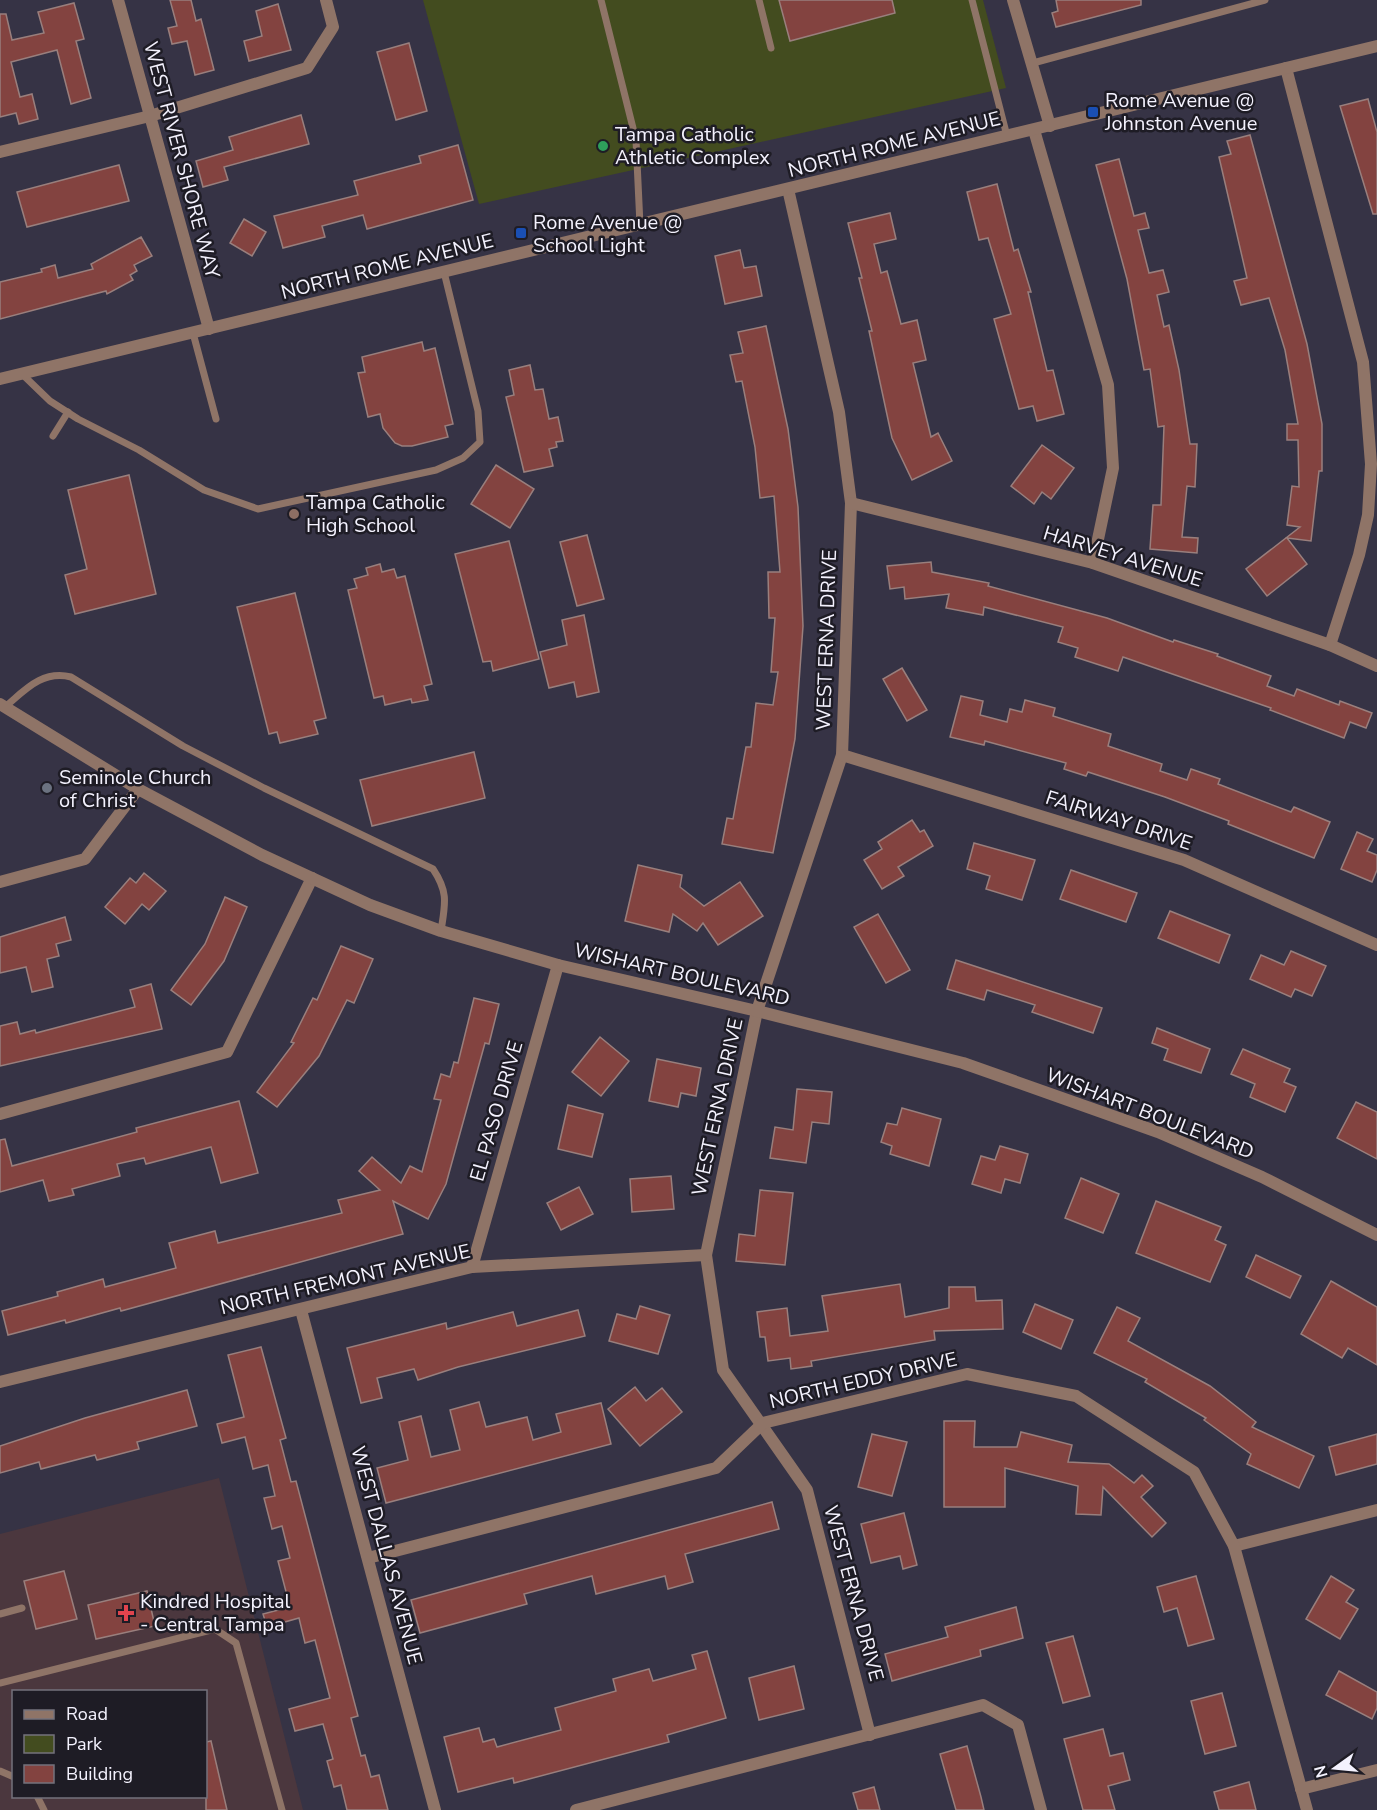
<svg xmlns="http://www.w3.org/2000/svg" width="1377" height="1810" font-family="'Nunito Sans',sans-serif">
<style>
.medical{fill:#4b373e;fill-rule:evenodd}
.green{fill:#434c1f}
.building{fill:#834340;stroke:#997f7d;stroke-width:1.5}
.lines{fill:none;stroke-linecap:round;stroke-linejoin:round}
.service{stroke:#8f7467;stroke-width:7}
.minor{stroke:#8f7467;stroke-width:12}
.tertiary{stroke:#8f7467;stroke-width:12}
.transit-dot{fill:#1a4fb4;stroke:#1e1c25;stroke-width:2}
.leisure-dot{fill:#2e9e5b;stroke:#1e1c25;stroke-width:2}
.education-dot{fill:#8d6e63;stroke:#1e1c25;stroke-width:2}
.worship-dot{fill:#6b7280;stroke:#1e1c25;stroke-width:2}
.health-dot{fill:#e0444e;stroke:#1e1c25;stroke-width:2}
.labels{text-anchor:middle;stroke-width:5;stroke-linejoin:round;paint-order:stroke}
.poi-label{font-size:20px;fill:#f4f2fe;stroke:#1e1c25;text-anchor:start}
.street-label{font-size:20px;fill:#f4f2fe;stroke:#1e1c25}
</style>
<rect width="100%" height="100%" fill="#363345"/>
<!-- medical -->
<path class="medical" d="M 219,1478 L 303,1810 L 0,1810 L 0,1534 ZM 14,1692 L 206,1692 L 206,1796 L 14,1796 Z"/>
<!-- green -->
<polygon class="green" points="423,0 983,0 1006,88 479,204"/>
<!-- building -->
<g class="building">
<polygon points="170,0 191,0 196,21 201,19 214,70 195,75 187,41 172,44 168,28 177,26"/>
<polygon points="779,0 892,0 895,13 790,41"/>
<polygon points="1056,0 1141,0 1141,5 1056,27 1052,13 1058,11"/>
<polygon points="74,3 84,39 76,41 91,98 71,104 57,50 11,62 20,97 32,94 38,119 19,124 16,113 0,117 0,14 6,14 12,40 44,33 38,12"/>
<polygon points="278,4 291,50 249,61 244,41 262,36 256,11"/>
<polygon points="409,43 427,111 396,120 377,52"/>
<polygon points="1368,99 1377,132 1377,214 1373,214 1340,106"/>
<polygon points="301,115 309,144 224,167 228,180 203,187 196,161 233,150 229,137"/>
<polygon points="1250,135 1307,344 1322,424 1322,471 1319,471 1311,541 1287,538 1307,564 1267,596 1246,569 1300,527 1287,525 1292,486 1299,487 1298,440 1287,440 1287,424 1298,424 1285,350 1269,298 1241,305 1234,281 1247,278 1219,157 1231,154 1227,141"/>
<polygon points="458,145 473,200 367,229 363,215 322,226 325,237 283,248 274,216 358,195 354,181 421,163 419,156"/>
<polygon points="1119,159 1134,216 1145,213 1149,228 1138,230 1149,273 1163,270 1169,292 1157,295 1164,327 1169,325 1179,370 1190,444 1197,444 1195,487 1187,486 1182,537 1198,538 1197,553 1150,549 1153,505 1161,505 1164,426 1158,427 1150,369 1144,370 1127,279 1096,165"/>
<polygon points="119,165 129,201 27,227 17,192"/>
<polygon points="997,184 1014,251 1018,249 1031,292 1028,292 1047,371 1053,370 1064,414 1037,421 1033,406 1019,409 994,319 1011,314 988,238 979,240 967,192"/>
<polygon points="890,213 896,239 874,244 881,273 887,271 901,324 917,320 926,360 913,363 931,437 938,433 952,461 912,480 892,438 869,331 872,331 859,278 862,278 848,223"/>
<polygon points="244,219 266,232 252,256 230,243"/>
<polygon points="141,237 152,256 134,265 137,271 130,275 133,280 107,294 106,291 0,319 0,282 42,272 41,269 55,265 58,278 93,269 91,264"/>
<polygon points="740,250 744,268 756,266 762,296 725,304 715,256"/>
<polygon points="766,326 788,429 798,507 803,626 795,739 773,853 722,844 727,818 733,819 746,747 751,747 756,703 773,705 778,672 771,672 775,618 769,618 768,572 780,572 774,496 760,498 755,447 742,381 736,382 730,355 743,353 738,332"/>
<polygon points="422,342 424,351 435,348 453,424 445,426 448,437 412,446 402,446 395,443 383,428 380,414 368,417 358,373 365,372 362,357"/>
<polygon points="530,365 535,390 543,389 549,419 558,417 563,441 556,442 557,447 549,449 553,466 524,472 506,397 514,395 509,370"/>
<polygon points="1042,445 1074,468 1051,499 1042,492 1034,504 1011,486"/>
<polygon points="496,465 534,489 510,528 471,504"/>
<polygon points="129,475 156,594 75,614 65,575 87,569 68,490"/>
<polygon points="587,535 604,599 577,606 560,542"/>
<polygon points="509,541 539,659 493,671 491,661 483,662 455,554"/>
<polygon points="931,562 932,572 989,583 988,586 1107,618 1173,642 1174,640 1218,654 1217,656 1271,676 1267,686 1294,696 1297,689 1339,705 1340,701 1372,713 1366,728 1350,722 1344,738 1270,710 1271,708 1123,657 1118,671 1075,657 1078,648 1058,642 1063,627 984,607 983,615 946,608 949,594 905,599 904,587 890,589 887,566"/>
<polygon points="380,564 382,572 394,569 397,578 405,576 432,684 424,686 428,700 412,703 411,699 385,705 383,696 374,698 348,590 357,588 354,579 368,575 366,568"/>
<polygon points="295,593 326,718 314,721 318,734 280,743 277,732 269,734 237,607"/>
<polygon points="584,615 599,692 577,697 574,682 549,688 540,652 567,645 562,620"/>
<polygon points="902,668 927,710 907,721 883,679"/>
<polygon points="961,696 983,701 980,715 1007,722 1010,709 1022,712 1025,700 1055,708 1053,716 1111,734 1108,746 1162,764 1160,771 1187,780 1191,769 1220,779 1218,784 1291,812 1294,807 1330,822 1314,858 1228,824 1229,821 1165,797 1088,772 1086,776 1064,769 1066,763 985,741 984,745 950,737"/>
<polygon points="474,752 485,798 372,826 360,780"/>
<polygon points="912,820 920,832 924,830 933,846 898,867 904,876 882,889 864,860 882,849 878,842"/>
<polygon points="1357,832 1373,839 1367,851 1377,855 1377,870 1372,882 1341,869"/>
<polygon points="974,843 1035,860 1022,900 986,889 990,876 967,869"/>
<polygon points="638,865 682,875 680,887 704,906 740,882 763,916 718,945 703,923 697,931 673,914 669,932 625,921"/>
<polygon points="1071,870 1137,893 1126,922 1060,899"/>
<polygon points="144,873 166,891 149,910 142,904 125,924 105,907 130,878 136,883"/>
<polygon points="225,897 247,907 224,961 191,1005 171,990 205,944"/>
<polygon points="1170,911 1230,935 1219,963 1158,938"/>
<polygon points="878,914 910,970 886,983 854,927"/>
<polygon points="65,917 71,940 56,944 59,956 47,959 53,987 32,992 26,967 0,973 0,937"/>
<polygon points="341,946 373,959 354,1003 347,1000 319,1056 277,1107 257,1092 294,1043 291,1042 313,998 317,1000"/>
<polygon points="1291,951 1326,966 1312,996 1295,989 1291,997 1250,979 1261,955 1284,965"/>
<polygon points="956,960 1102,1008 1093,1033 1032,1012 1035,1005 987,990 984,1000 947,989"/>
<polygon points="151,984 162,1029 0,1066 0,1026 17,1022 20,1034 35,1030 36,1033 135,1007 130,990"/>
<polygon points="474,998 499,1004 489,1044 485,1043 446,1184 428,1219 393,1201 403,1234 121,1311 120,1308 66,1323 65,1320 8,1335 2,1311 58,1296 57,1292 103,1279 105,1287 176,1268 169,1243 215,1231 218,1243 342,1213 338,1200 380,1190 359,1171 372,1157 401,1183 410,1166 422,1172 441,1100 434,1099 441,1074 450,1077 454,1062 458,1063"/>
<polygon points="1157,1028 1210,1049 1201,1073 1164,1060 1168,1049 1152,1043"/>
<polygon points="600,1037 629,1061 601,1096 572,1072"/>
<polygon points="1243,1049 1290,1069 1284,1082 1296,1087 1285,1112 1250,1097 1255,1084 1231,1074"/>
<polygon points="657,1059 701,1068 696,1096 681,1093 678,1107 649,1101"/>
<polygon points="797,1089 832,1092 829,1124 812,1122 806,1163 770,1158 775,1127 793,1130"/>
<polygon points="239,1101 258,1173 221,1183 211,1147 146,1164 144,1158 117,1164 120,1176 72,1189 74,1195 49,1201 43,1180 0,1192 0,1140 5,1139 12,1166 137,1132 136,1128"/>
<polygon points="1356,1102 1377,1112 1377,1159 1337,1138"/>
<polygon points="568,1105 603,1114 592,1157 558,1149"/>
<polygon points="902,1108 941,1119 929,1166 890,1154 892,1146 881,1142 887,1123 897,1125"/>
<polygon points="1000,1146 1028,1154 1020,1183 1005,1179 1001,1193 972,1184 981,1156 995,1160"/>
<polygon points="671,1176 674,1209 632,1212 630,1179"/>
<polygon points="1081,1178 1119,1194 1103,1233 1065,1218"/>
<polygon points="579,1187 593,1214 561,1230 547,1203"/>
<polygon points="760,1190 793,1193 785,1265 736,1261 739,1234 755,1236"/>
<polygon points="1156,1201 1221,1227 1215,1240 1226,1245 1210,1282 1136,1253"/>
<polygon points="1256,1255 1301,1276 1290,1298 1246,1277"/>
<polygon points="1331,1281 1377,1307 1377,1365 1348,1348 1342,1358 1301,1334"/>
<polygon points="900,1284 905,1317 949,1308 949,1287 975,1287 976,1301 1002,1300 1003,1329 934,1331 935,1340 811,1361 812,1366 791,1369 790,1358 768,1361 765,1337 760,1337 757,1312 787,1308 790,1336 828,1331 822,1296"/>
<polygon points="1035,1304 1073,1320 1061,1349 1023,1332"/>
<polygon points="640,1306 670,1315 658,1354 609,1341 617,1314 636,1319"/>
<polygon points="1117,1307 1140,1318 1128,1341 1210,1386 1256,1422 1252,1427 1314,1456 1299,1488 1247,1464 1251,1454 1204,1420 1206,1418 1145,1382 1147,1379 1094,1353"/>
<polygon points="578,1310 585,1336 458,1367 418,1380 414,1369 377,1378 382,1398 361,1403 347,1348 446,1323 447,1329 513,1312 517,1326"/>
<polygon points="261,1347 286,1438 280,1440 291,1482 296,1481 358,1716 351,1718 361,1756 365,1755 371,1777 379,1775 388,1810 347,1810 341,1785 334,1787 327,1761 333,1759 323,1724 295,1731 289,1709 330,1698 315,1640 305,1643 299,1618 267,1627 263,1614 290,1607 278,1561 290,1558 282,1526 272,1529 264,1498 275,1496 268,1465 253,1469 245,1437 222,1443 217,1424 244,1417 228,1355"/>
<polygon points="635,1387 646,1401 662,1388 682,1412 640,1446 608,1409"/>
<polygon points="187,1390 197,1426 137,1442 139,1449 97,1460 95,1455 41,1469 39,1462 0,1473 0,1446 85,1418"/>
<polygon points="479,1402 486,1427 527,1417 533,1440 561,1432 556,1414 601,1403 611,1444 386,1503 377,1468 408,1460 399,1422 421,1416 431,1457 460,1450 450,1410"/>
<polygon points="944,1421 975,1421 974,1447 1017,1447 1021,1432 1072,1445 1068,1462 1109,1464 1134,1483 1142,1475 1153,1486 1141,1497 1166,1523 1152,1537 1103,1487 1101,1515 1076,1514 1078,1486 1005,1468 1005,1507 944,1507"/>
<polygon points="872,1434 907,1442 892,1496 858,1487"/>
<polygon points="1377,1434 1377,1464 1336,1475 1329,1447"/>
<polygon points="772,1502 779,1529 685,1554 693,1582 668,1589 665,1576 596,1594 592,1576 524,1594 527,1604 420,1633 411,1600"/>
<polygon points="904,1513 917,1565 903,1569 900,1556 871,1563 861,1524"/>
<polygon points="64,1571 77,1619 36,1629 24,1581"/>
<polygon points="1196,1576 1214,1639 1188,1646 1177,1608 1164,1612 1157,1587"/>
<polygon points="1331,1576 1354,1590 1346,1602 1358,1609 1340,1639 1306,1619"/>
<polygon points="147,1591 155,1626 96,1639 88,1605"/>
<polygon points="1016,1607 1023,1638 980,1650 981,1656 892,1681 885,1654 948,1637 945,1627"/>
<polygon points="1073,1636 1090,1696 1063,1703 1046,1643"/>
<polygon points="707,1651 726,1718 667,1735 669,1742 514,1783 513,1778 458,1792 444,1737 479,1728 483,1742 494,1739 497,1747 561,1730 555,1708 616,1691 613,1679 649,1669 653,1681 696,1669 692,1655"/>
<polygon points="794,1666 804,1709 759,1720 749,1678"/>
<polygon points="1339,1671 1377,1692 1377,1708 1372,1719 1326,1695"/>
<polygon points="1222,1693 1236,1746 1205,1754 1191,1701"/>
<polygon points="1103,1729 1110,1756 1123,1753 1130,1780 1108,1786 1115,1810 1083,1810 1064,1739"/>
<polygon points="211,1741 227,1810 206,1810 206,1742"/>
<polygon points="967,1746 981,1797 984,1810 956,1810 940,1754"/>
<polygon points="1249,1782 1256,1810 1219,1810 1214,1792"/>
<polygon points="874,1787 880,1810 858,1810 853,1793"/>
</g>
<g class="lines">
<!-- service -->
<g class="service">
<polyline points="601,0 636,140 640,225"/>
<polyline points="759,0 771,48"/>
<polyline points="972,0 1007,136"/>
<polyline points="1033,63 1265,0"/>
<polyline points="193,333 216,419"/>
<polyline points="22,374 50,401 78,419 139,450 204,490 258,509 436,470 463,458 480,442 478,411 444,272"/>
<polyline points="53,436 68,412"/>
<path d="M 5,707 C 25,690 42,670 71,677 L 183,746 L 264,788 L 433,869 C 449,893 445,904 441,931"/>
<polyline points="0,1614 22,1608"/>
<polyline points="0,1683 215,1629 236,1643 282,1810"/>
<polyline points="0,1771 14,1777"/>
<polyline points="37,1796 44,1810"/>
</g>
<!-- minor -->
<g class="minor">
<polyline points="118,0 209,329"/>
<polyline points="1013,0 1050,126"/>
<polyline points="1286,68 1363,362 1371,464 1368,515 1359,555 1330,645"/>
<polyline points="1034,130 1108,385 1113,468 1093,563"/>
<polyline points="0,152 150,116 307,68 333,27 326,0"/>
<polyline points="788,189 839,412 851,503 842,755 757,1011 706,1255 723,1370 807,1490 870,1735"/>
<polyline points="851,503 1093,563 1330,645 1377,666"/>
<polyline points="842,755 1184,860 1377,945"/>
<polyline points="0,882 85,859 138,789"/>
<polyline points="0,1114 227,1052 312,878"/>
<polyline points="472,1267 558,965"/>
<polyline points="301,1310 435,1810"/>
<polyline points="0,1382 472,1267 706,1255"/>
<polyline points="1234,1546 1377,1510"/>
<polyline points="368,1558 716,1468 763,1423 967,1374 1076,1396 1194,1472 1234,1546 1307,1810"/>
<polyline points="1301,1789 1377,1770"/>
<polyline points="576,1810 983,1705 1018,1725 1041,1810"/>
</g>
<!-- tertiary -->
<g class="tertiary">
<polyline points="0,379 1377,46"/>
<polyline points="0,704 138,789 262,855 370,905 441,931 558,965 757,1011 963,1063 1158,1132 1262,1177 1377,1235"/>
</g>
</g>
<!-- markers -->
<g class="transit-dot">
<rect x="1087" y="106" width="12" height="12" rx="3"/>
<rect x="515" y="227" width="12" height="12" rx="3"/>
</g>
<circle class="leisure-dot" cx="603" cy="146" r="6"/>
<circle class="education-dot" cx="294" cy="514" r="6"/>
<circle class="worship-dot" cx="47" cy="788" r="6"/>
<path class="health-dot" d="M123 1604h6v6h6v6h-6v6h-6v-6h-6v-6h6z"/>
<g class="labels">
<!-- poi labels -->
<g class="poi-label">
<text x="1105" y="107">Rome Avenue @<tspan x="1105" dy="23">Johnston Avenue</tspan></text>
<text x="615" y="141">Tampa Catholic<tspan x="615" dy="23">Athletic Complex</tspan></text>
<text x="533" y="229">Rome Avenue @<tspan x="533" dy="23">School Light</tspan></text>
<text x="306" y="509">Tampa Catholic<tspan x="306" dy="23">High School</tspan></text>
<text x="59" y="784">Seminole Church<tspan x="59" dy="23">of Christ</tspan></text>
<text x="140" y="1608">Kindred Hospital<tspan x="140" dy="23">- Central Tampa</tspan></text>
</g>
<!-- street labels -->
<g class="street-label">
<text transform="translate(894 144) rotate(-14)" y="7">NORTH ROME AVENUE</text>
<text transform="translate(182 160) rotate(75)" y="7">WEST RIVER SHORE WAY</text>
<text transform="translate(387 266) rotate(-14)" y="7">NORTH ROME AVENUE</text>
<text transform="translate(1123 556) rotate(17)" y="7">HARVEY AVENUE</text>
<text transform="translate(826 640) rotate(-88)" y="7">WEST ERNA DRIVE</text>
<text transform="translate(1119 820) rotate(18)" y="7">FAIRWAY DRIVE</text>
<text transform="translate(682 974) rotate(13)" y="7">WISHART BOULEVARD</text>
<text transform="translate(717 1107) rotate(-78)" y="7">WEST ERNA DRIVE</text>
<text transform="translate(496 1111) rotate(-74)" y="7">EL PASO DRIVE</text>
<text transform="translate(1150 1113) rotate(21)" y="7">WISHART BOULEVARD</text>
<text transform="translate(345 1279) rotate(-13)" y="7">NORTH FREMONT AVENUE</text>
<text transform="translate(863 1380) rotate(-13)" y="7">NORTH EDDY DRIVE</text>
<text transform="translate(387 1555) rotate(75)" y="7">WEST DALLAS AVENUE</text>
<text transform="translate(854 1593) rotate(75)" y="7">WEST ERNA DRIVE</text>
</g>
</g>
<!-- legend -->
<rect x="12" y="1690" width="195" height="108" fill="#1e1c25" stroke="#74727c" stroke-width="1.5"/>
<rect x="24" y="1710" width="30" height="9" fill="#8f7467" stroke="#74727c" stroke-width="1.5"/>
<text x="66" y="1720" font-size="18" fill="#f4f2fe">Road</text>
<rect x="24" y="1735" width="30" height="18" fill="#434c1f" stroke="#74727c" stroke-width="1.5"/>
<text x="66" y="1750" font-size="18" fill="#f4f2fe">Park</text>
<rect x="24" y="1765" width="30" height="18" fill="#834340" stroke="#74727c" stroke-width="1.5"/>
<text x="66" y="1780" font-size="18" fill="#f4f2fe">Building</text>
<!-- north arrow -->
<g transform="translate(1335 1768) rotate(255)" stroke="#1e1c25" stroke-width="4.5" paint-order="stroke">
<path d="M0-4.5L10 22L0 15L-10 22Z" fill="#f4f2fe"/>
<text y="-9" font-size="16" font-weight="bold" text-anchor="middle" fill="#f4f2fe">N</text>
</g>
</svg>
